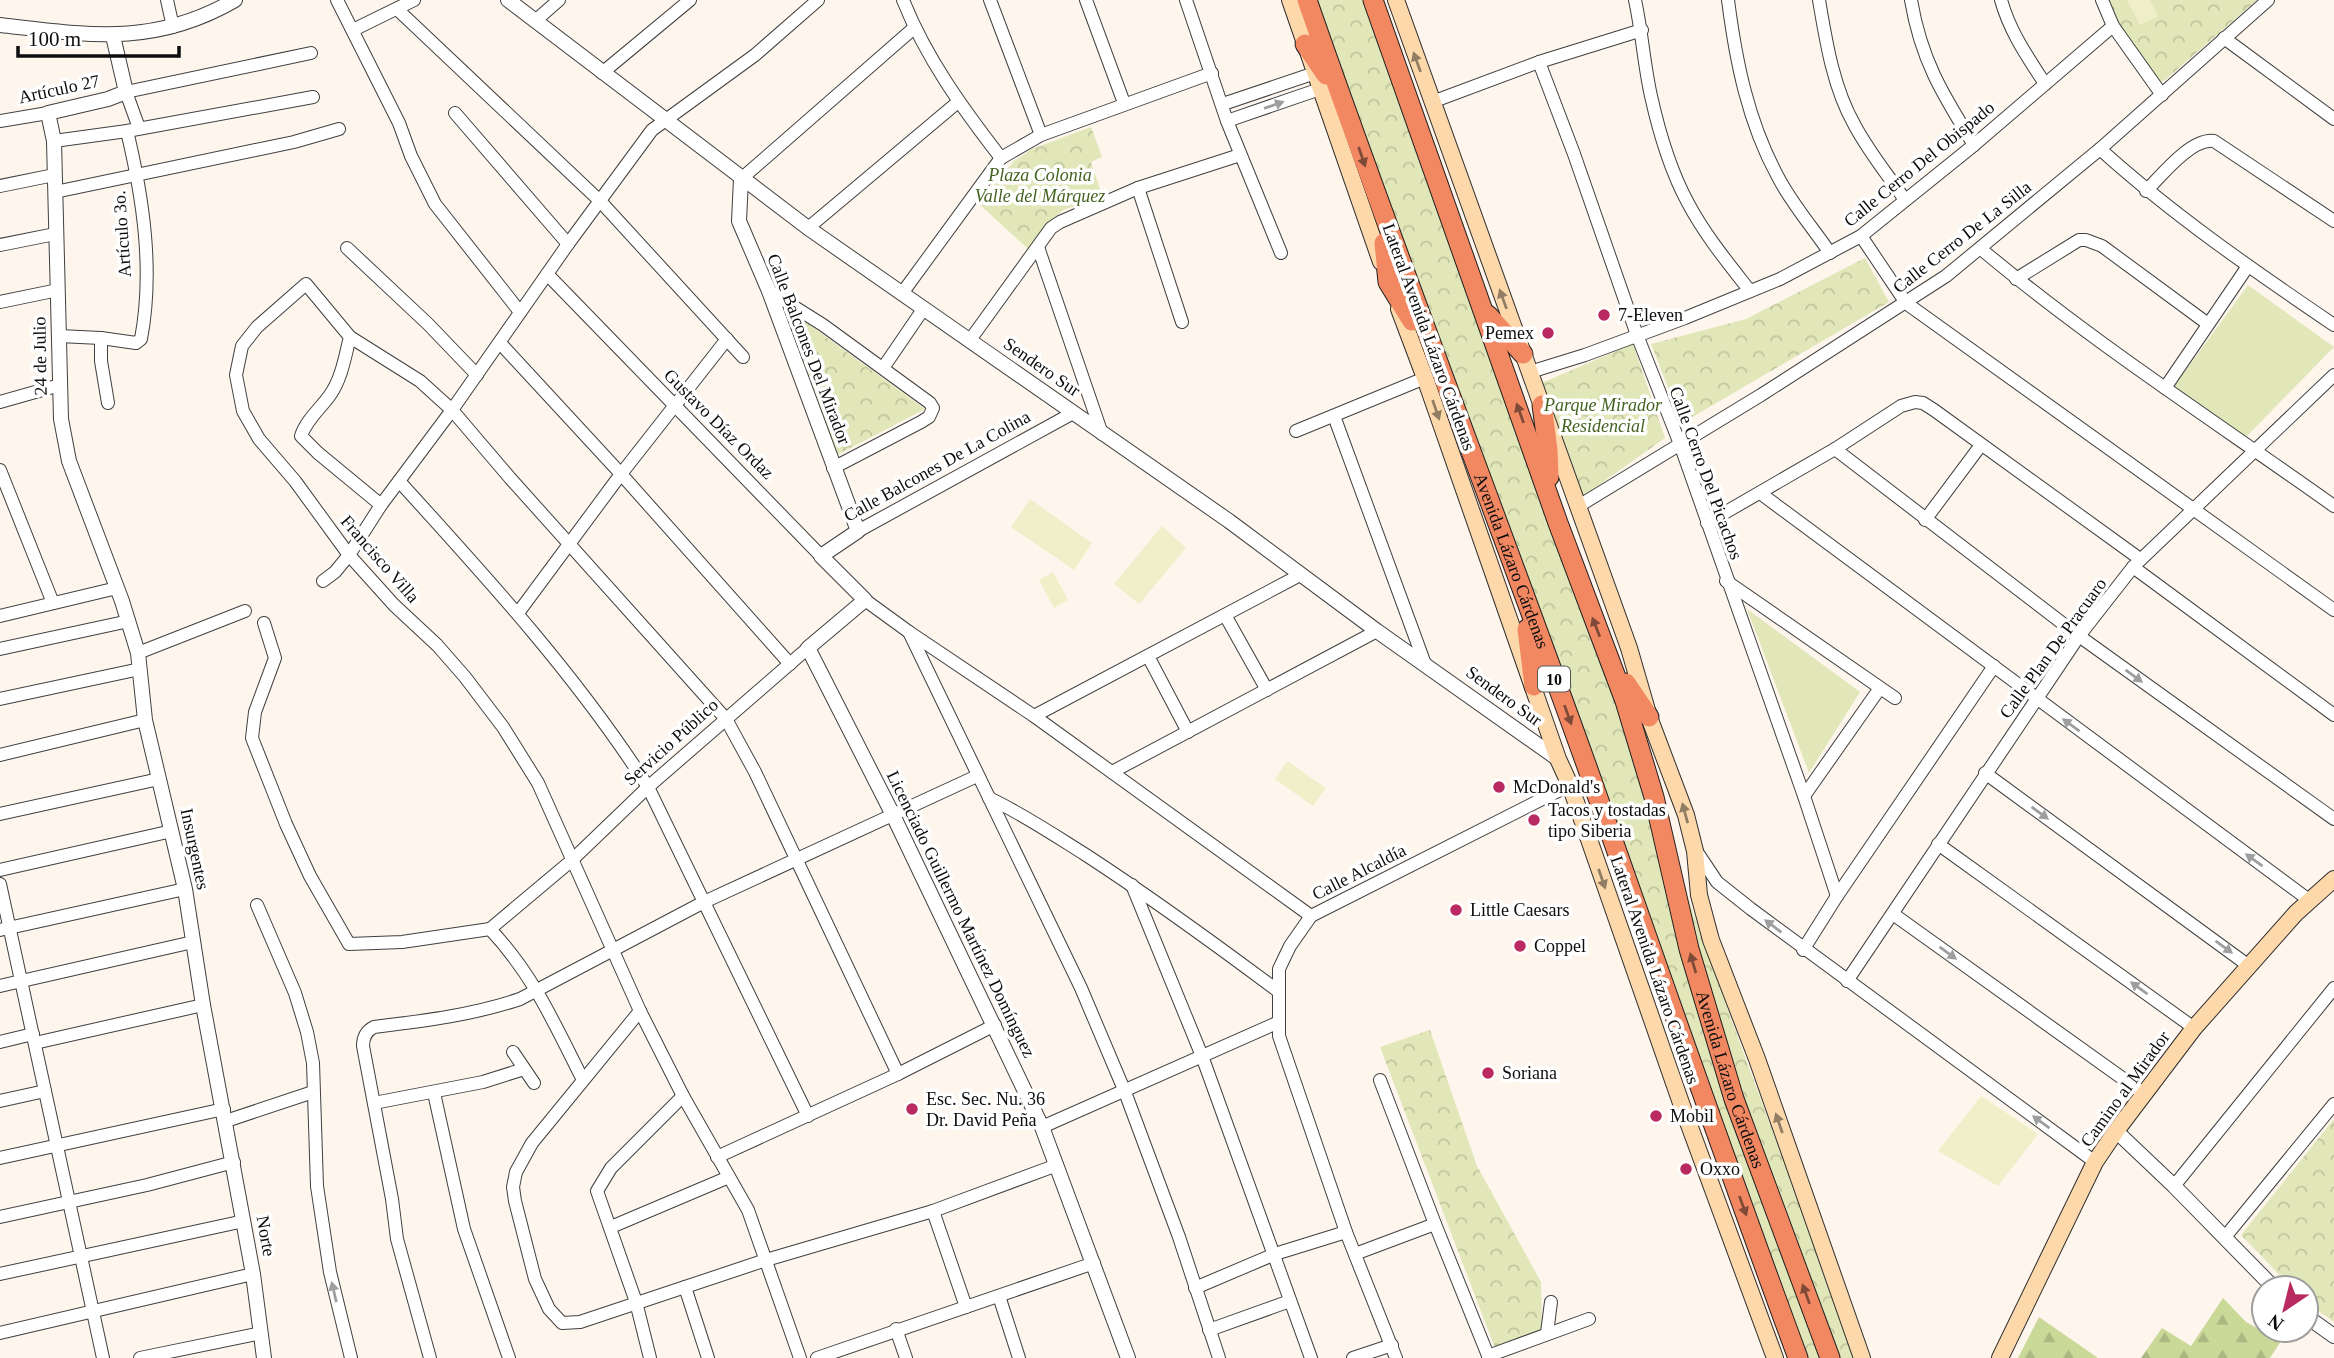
<svg xmlns="http://www.w3.org/2000/svg" width="2334" height="1358" font-family="'Times New Roman',serif">
<style>
.grass{fill:#e1e7b8}
.forest{fill:url(#forest-firs)}
.park{fill:url(#park-crowns)}
.pitch{fill:#efefca}
.lines{fill:none;stroke-linecap:round;stroke-linejoin:round}
.minor-casing{stroke:#404040;stroke-width:14}
.tertiary-casing{stroke:#404040;stroke-width:16}
.secondary-casing{stroke:#2f2f2f;stroke-width:18}
.trunk-casing{stroke:#1e1e1e;stroke-width:21}
.minor{stroke:#fff;stroke-width:12}
.tertiary{stroke:#fff;stroke-width:14}
.secondary{stroke:#fcd8ab;stroke-width:16}
.trunk{stroke:#f28862;stroke-width:19}
.oneway{fill:#907d64}
.oneway2{fill:#9e9e9e}
.oneway3{fill:#804a38}
.poi-dot{fill:#b82a60;stroke:#fff;stroke-width:2.5}
.labels{text-anchor:middle;stroke-width:7;stroke-linejoin:round;paint-order:stroke}
.shield{fill:#fff;stroke:#565656;stroke-width:2}
.shield-label{font-size:16px;font-weight:bold;fill:#0d0d0d}
.street-label{font-size:18px;fill:#0d0d0d;stroke:#fff}
.park-label{font-size:18px;font-style:italic;fill:#446220;stroke:#fff}
.poi-label{font-size:18px;fill:#0d0d0d;stroke:#fff;text-anchor:start}
</style>
<defs>
<pattern id="forest-firs" width="22" height="20" patternUnits="userSpaceOnUse" patternTransform="scale(1.75)"><rect width="22" height="20" fill="#cad898"/><path d="M5 1l3.5 6h-7zM16 11l3.5 6h-7z" fill="#acb882"/></pattern>
<pattern id="park-crowns" width="20" height="18" patternUnits="userSpaceOnUse" patternTransform="scale(1.75)"><rect width="20" height="18" fill="#e1e7b8"/><path d="M2 6a3 3 0 1 1 6 0M12 15a3 3 0 1 1 6 0" fill="none" stroke="#c0c59d"/></pattern>
</defs>
<rect width="100%" height="100%" fill="#fef5ed"/>
<!-- grass -->
<g class="grass">
<polygon points="2248,285 2334,347 2244,439 2173,388"/>
<polygon points="1747,609 1860,692 1809,773"/>
</g>
<!-- forest -->
<g class="forest">
<polygon points="2223,1298 2246,1322 2281,1341 2270,1358 2141,1358 2162,1328 2191,1346"/>
<polygon points="2039,1317 2098,1358 2018,1358"/>
</g>
<!-- park -->
<g class="park">
<polygon points="1308,0 1366,0 1745,1057 1857,1358 1797,1358"/>
<polygon points="2106,0 2257,0 2165,80 2158,83 2115,23"/>
<polygon points="1091,127 1102,157 1091,162 1103,198 1065,209 1051,220 1028,249 979,204 1014,161 1032,149"/>
<polygon points="1865,258 1889,302 1682,423 1651,344 1746,319"/>
<polygon points="782,305 925,409 837,455"/>
<polygon points="1633,344 1665,438 1579,499 1539,384"/>
<polygon points="1430,1030 1477,1166 1541,1282 1542,1333 1495,1348 1380,1047"/>
<polygon points="2334,1119 2334,1322 2306,1302 2306,1288 2292,1288 2241,1235"/>
</g>
<!-- pitch -->
<g class="pitch">
<polygon points="2127,0 2150,0 2158,16 2140,25"/>
<polygon points="1030,499 1092,543 1074,570 1011,527"/>
<polygon points="1162,526 1186,548 1139,604 1114,584"/>
<polygon points="1053,572 1068,600 1054,608 1039,580"/>
<polygon points="1287,761 1326,788 1313,806 1275,779"/>
<polygon points="1981,1096 2038,1134 1998,1186 1938,1151"/>
</g>
<g class="lines">
<defs>
<g id="minor">
<polyline points="167,0 173,27"/>
<polyline points="337,0 399,123 411,156 435,204 520,312"/>
<path d="M 903,0 C 926,58 963,109 1001,158"/>
<polyline points="990,0 1041,135"/>
<polyline points="1086,0 1124,103"/>
<polyline points="1186,0 1227,121 1281,253"/>
<path d="M 1635,0 C 1642,32 1644,65 1651,96 C 1659,132 1670,170 1688,203 C 1705,235 1728,263 1750,291"/>
<path d="M 1728,0 C 1736,62 1748,122 1778,177 C 1792,204 1813,228 1830,253"/>
<path d="M 1819,0 C 1826,41 1833,87 1854,124 C 1868,151 1888,175 1905,200"/>
<path d="M 1911,0 C 1921,60 1943,95 1974,145"/>
<path d="M 2001,0 C 2010,32 2027,56 2045,84"/>
<polyline points="2102,0 2113,26 2162,95"/>
<polyline points="398,10 601,202 743,357"/>
<polyline points="535,21 559,0"/>
<polyline points="353,30 414,0"/>
<polyline points="2224,38 2334,119"/>
<polyline points="1539,62 1574,154 1637,335 1680,444 1804,796 1837,896"/>
<polyline points="602,73 690,0"/>
<polyline points="1432,102 1539,62 1642,30"/>
<polyline points="1223,104 1315,73"/>
<polyline points="455,113 568,244"/>
<polyline points="0,121 48,113"/>
<polyline points="1227,121 1320,89"/>
<polyline points="139,128 126,92 311,53"/>
<polyline points="54,141 127,131 313,97"/>
<path d="M 2100,149 C 2173,215 2253,270 2334,325"/>
<polyline points="741,179 914,28"/>
<polyline points="0,186 54,175"/>
<polyline points="1138,188 1182,322"/>
<path d="M 2146,191 C 2162,175 2191,138 2214,141 L 2334,221"/>
<polyline points="55,192 294,142 339,129"/>
<polyline points="808,228 958,102"/>
<polyline points="1861,236 1906,303 2334,610"/>
<polyline points="0,245 55,234"/>
<polyline points="1038,247 1102,434"/>
<polyline points="347,248 428,324 477,375"/>
<path d="M 1981,249 C 2092,342 2216,422 2334,506"/>
<polyline points="547,274 821,556"/>
<polyline points="2016,279 2079,240 2086,240 2102,246 2208,324"/>
<polyline points="769,291 823,325 930,403 933,408 929,417 921,422 833,468"/>
<polyline points="903,292 1001,158 1041,135 1212,73"/>
<polyline points="0,302 58,290"/>
<path d="M 59,336 L 101,338 L 136,343 L 141,339 C 154,270 143,198 127,131"/>
<polyline points="350,337 420,381 452,410 510,478 726,719 755,772 898,1074"/>
<polyline points="101,338 101,361 108,403"/>
<polyline points="970,340 1051,228 1060,222 1138,188 1240,155"/>
<polyline points="500,343 621,474 790,664"/>
<polyline points="883,368 924,308"/>
<polyline points="1530,372 1585,355 1685,318 1780,279 1861,236 1974,145 2113,26"/>
<polyline points="2165,388 2248,266"/>
<polyline points="0,402 60,385"/>
<polyline points="1334,416 1425,664"/>
<polyline points="1296,431 1425,378"/>
<polyline points="1835,449 2079,636 2334,819"/>
<polyline points="0,470 53,603"/>
<path d="M 399,481 C 488,579 577,676 648,787 L 808,1116"/>
<polyline points="1760,493 2309,900"/>
<path d="M 381,505 L 318,453 L 301,436 C 306,420 321,408 330,395 C 342,378 345,356 350,337 L 306,284 L 257,327 L 242,346 L 236,375 L 243,411 L 259,439 L 295,481 L 349,555 L 394,605 L 437,645 L 465,677 L 503,727 L 538,783 L 640,1011 L 683,1096 L 748,1210 L 800,1358"/>
<polyline points="1577,507 1761,395 1946,276 2100,149 2268,0"/>
<polyline points="1925,520 1981,445"/>
<polyline points="1707,523 1835,449 1901,406 1915,402 1923,403 1934,410 2140,559"/>
<polyline points="858,531 1073,413"/>
<polyline points="2133,567 2334,715"/>
<polyline points="323,581 335,572 349,555 381,505 452,410 568,244 652,130 755,55 818,0"/>
<polyline points="1726,581 1895,698"/>
<polyline points="865,600 909,632 1034,716 1311,916"/>
<polyline points="518,613 621,474 727,339"/>
<polyline points="1225,615 1267,690"/>
<polyline points="0,616 117,588"/>
<polyline points="264,623 275,658 255,712 252,738 286,824 310,876 349,944 402,942 490,929"/>
<polyline points="909,632 1081,988 1125,1092 1179,1237 1219,1358"/>
<polyline points="0,649 129,621"/>
<polyline points="138,653 245,611"/>
<polyline points="1148,656 1188,732"/>
<polyline points="0,699 140,669"/>
<polyline points="1034,716 1300,575"/>
<polyline points="0,755 145,720"/>
<polyline points="1112,772 1377,631"/>
<polyline points="1985,773 2249,966"/>
<polyline points="1804,796 1880,688"/>
<path d="M 989,798 C 1023,814 1054,835 1086,855 C 1152,898 1215,944 1278,991"/>
<polyline points="0,814 159,779"/>
<polyline points="1938,844 2194,1028"/>
<polyline points="1697,852 1717,882 1751,909 2095,1162"/>
<polyline points="0,870 172,831"/>
<polyline points="0,884 103,1358"/>
<polyline points="1132,885 1202,1056 1311,1358"/>
<polyline points="257,905 295,993 307,1032 313,1063 317,1186 330,1272 351,1358"/>
<polyline points="1893,914 2143,1093"/>
<polyline points="0,930 185,889"/>
<polyline points="1803,950 1837,896 1994,666"/>
<polyline points="1847,981 2079,636 2133,567 2334,375"/>
<polyline points="0,986 193,942"/>
<polyline points="640,1011 532,1143 516,1172 513,1187 515,1201 535,1279 549,1309 562,1323 580,1322 766,1260 933,1211 1057,1165"/>
<polyline points="0,1042 33,1034"/>
<polyline points="35,1043 203,1005"/>
<polyline points="513,1052 534,1083"/>
<path d="M 583,1080 C 554,1023 534,976 490,929 L 571,861 L 648,787 L 808,648"/>
<polyline points="1380,1080 1435,1224 1489,1358"/>
<polyline points="434,1093 464,1229 509,1358"/>
<polyline points="0,1101 45,1091"/>
<polyline points="374,1103 483,1082 524,1069"/>
<polyline points="226,1121 313,1092"/>
<polyline points="1042,1127 1279,1022"/>
<polyline points="717,1157 898,1074 995,1025"/>
<polyline points="0,1158 224,1109"/>
<polyline points="2174,1186 2334,988"/>
<polyline points="933,1211 966,1307"/>
<polyline points="0,1217 147,1185 234,1162"/>
<polyline points="611,1227 729,1177"/>
<polyline points="2225,1237 2334,1104"/>
<polyline points="1355,1254 1435,1224"/>
<polyline points="0,1274 244,1221"/>
<polyline points="685,1287 708,1358"/>
<polyline points="1195,1288 1275,1254 1346,1232"/>
<polyline points="999,1296 1019,1358"/>
<polyline points="896,1329 906,1358"/>
<polyline points="1209,1330 1290,1301"/>
<polyline points="0,1333 253,1274"/>
<polyline points="1547,1333 1551,1302"/>
<polyline points="1488,1356 1589,1319"/>
<polyline points="140,1358 261,1333"/>
<path d="M 430,1358 L 397,1239 L 392,1199 L 363,1046 C 363,1038 366,1031 374,1027 C 423,1021 473,1015 520,999 L 704,902 L 977,776"/>
<polyline points="650,1358 636,1302 597,1191 611,1168 683,1096"/>
<polyline points="817,1358 1094,1263"/>
<polyline points="1353,1358 1392,1345"/>
<polyline points="1396,1358 1346,1232 1279,1036 1279,969 1290,946 1311,916 1570,785"/>
</g>
<g id="tertiary">
<polyline points="508,0 808,228 1229,521 1377,631 1558,759"/>
<path d="M 0,25 C 88,35 154,47 235,0"/>
<polyline points="113,36 126,92 108,99 48,113 54,141 61,419 69,461 122,601 138,653 145,720 185,889 203,1005 253,1274 264,1358"/>
<polyline points="741,179 739,221 769,291 858,531 821,556 865,600 808,648 892,813 1042,1127 1128,1358"/>
<polyline points="2116,1131 2174,1186 2274,1288"/>
<polyline points="2306,1316 2334,1336"/>
</g>
<g id="secondary">
<polyline points="1290,0 1381,262"/>
<polyline points="1396,0 1629,648 1649,717 1686,815 1695,851 1699,895 1711,940 1757,1059 1862,1358"/>
<polyline points="1399,309 1425,378 1558,759 1570,785 1681,1103 1775,1358"/>
<polyline points="2000,1358 2095,1162 2116,1131 2194,1028 2296,913 2334,879"/>
</g>
<g id="trunk">
<path id="s1" d="M 1307,0 C 1396,256 1494,508 1586,764 C 1656,962 1725,1161 1798,1358"/>
<path id="s2" d="M 1373,0 L 1558,523 L 1625,701 L 1654,797 L 1689,949 L 1734,1099 L 1830,1358"/>
<polyline points="1305,44 1326,75"/>
<polyline points="1384,243 1388,282 1412,321"/>
<polyline points="1488,315 1523,354"/>
<polyline points="1542,405 1548,450 1549,477"/>
<polyline points="1527,629 1534,686"/>
<polyline points="1626,683 1649,717"/>
</g>
</defs>
<!-- minor casing -->
<use href="#minor" class="minor-casing"/>
<!-- tertiary casing -->
<use href="#tertiary" class="tertiary-casing"/>
<!-- secondary casing -->
<use href="#secondary" class="secondary-casing"/>
<!-- trunk casing -->
<use href="#trunk" class="trunk-casing"/>
<!-- minor -->
<use href="#minor" class="minor"/>
<!-- tertiary -->
<use href="#tertiary" class="tertiary"/>
<!-- secondary -->
<use href="#secondary" class="secondary"/>
<!-- trunk -->
<use href="#trunk" class="trunk"/>
</g>
<!-- one-way arrows -->
<defs><path id="oneway-solid" d="M-6-.8H1V-3.2L6.5 0L1 3.2V.8H-6Z" transform="scale(1.75)"/></defs>
<g class="oneway">
<use href="#oneway-solid" transform="translate(1417 62) rotate(-110)"/>
<use href="#oneway-solid" transform="translate(1503 299) rotate(-110)"/>
<use href="#oneway-solid" transform="translate(1436 410) rotate(71)"/>
<use href="#oneway-solid" transform="translate(1685 813) rotate(-105)"/>
<use href="#oneway-solid" transform="translate(1602 879) rotate(71)"/>
<use href="#oneway-solid" transform="translate(1779 1123) rotate(-109)"/>
</g>
<g class="oneway2">
<use href="#oneway-solid" transform="translate(1274 105) rotate(-19)"/>
<use href="#oneway-solid" transform="translate(2134 676) rotate(36)"/>
<use href="#oneway-solid" transform="translate(2071 725) rotate(-144)"/>
<use href="#oneway-solid" transform="translate(2040 813) rotate(36)"/>
<use href="#oneway-solid" transform="translate(2254 860) rotate(-144)"/>
<use href="#oneway-solid" transform="translate(1773 926) rotate(-143)"/>
<use href="#oneway-solid" transform="translate(2224 947) rotate(36)"/>
<use href="#oneway-solid" transform="translate(1948 953) rotate(36)"/>
<use href="#oneway-solid" transform="translate(2139 988) rotate(-144)"/>
<use href="#oneway-solid" transform="translate(2041 1122) rotate(-144)"/>
<use href="#oneway-solid" transform="translate(334 1292) rotate(-103)"/>
</g>
<g class="oneway3">
<use href="#oneway-solid" transform="translate(1362 157) rotate(71)"/>
<use href="#oneway-solid" transform="translate(1520 413) rotate(-110)"/>
<use href="#oneway-solid" transform="translate(1596 627) rotate(-111)"/>
<use href="#oneway-solid" transform="translate(1568 715) rotate(70)"/>
<use href="#oneway-solid" transform="translate(1693 963) rotate(-106)"/>
<use href="#oneway-solid" transform="translate(1743 1206) rotate(70)"/>
<use href="#oneway-solid" transform="translate(1806 1294) rotate(-110)"/>
</g>
<!-- markers -->
<g class="poi-dot">
<circle cx="1604" cy="315" r="7"/>
<circle cx="1548" cy="333" r="7"/>
<circle cx="1499" cy="787" r="7"/>
<circle cx="1534" cy="820" r="7"/>
<circle cx="1456" cy="910" r="7"/>
<circle cx="1520" cy="946" r="7"/>
<circle cx="1488" cy="1073" r="7"/>
<circle cx="912" cy="1109" r="7"/>
<circle cx="1656" cy="1116" r="7"/>
<circle cx="1686" cy="1169" r="7"/>
</g>
<g class="labels">
<!-- shield labels -->
<rect class="shield" x="1538" y="666.5" width="32" height="25" rx="5"/>
<g class="shield-label">
<text x="1554" y="685">10</text>
</g>
<!-- street labels -->
<g class="street-label">
<text transform="translate(59 89) rotate(-12)" y="6">Artículo 27</text>
<text transform="translate(1919 164) rotate(-39)" y="6">Calle Cerro Del Obispado</text>
<text transform="translate(122 234) rotate(-94)" y="6">Artículo 3o.</text>
<text transform="translate(1962 237) rotate(-38)" y="6">Calle Cerro De La Silla</text>
<text transform="translate(1429 337) rotate(70)" y="6">Lateral Avenida Lázaro Cárdenas</text>
<text transform="translate(809 349) rotate(69)" y="6">Calle Balcones Del Mirador</text>
<text transform="translate(40 356) rotate(-91)" y="6">24 de Julio</text>
<text transform="translate(1042 367) rotate(35)" y="6">Sendero Sur</text>
<text transform="translate(719 424) rotate(45)" y="6">Gustavo Díaz Ordaz</text>
<text transform="translate(937 466) rotate(-29)" y="6">Calle Balcones De La Colina</text>
<text transform="translate(1706 473) rotate(70)" y="6">Calle Cerro Del Picachos</text>
<text transform="translate(380 559) rotate(49)" y="6">Francisco Villa</text>
<text dy="6" stroke="none"><textPath href="#s1" startOffset="597">Avenida Lázaro Cárdenas</textPath></text>
<text transform="translate(2053 648) rotate(-54)" y="6">Calle Plan De Pracuaro</text>
<text transform="translate(1504 696) rotate(36)" y="6">Sendero Sur</text>
<text transform="translate(671 742) rotate(-42)" y="6">Servicio Público</text>
<text transform="translate(195 849) rotate(78)" y="6">Insurgentes</text>
<text transform="translate(1359 872) rotate(-27)" y="6">Calle Alcaldía</text>
<text transform="translate(961 914) rotate(64)" y="6">Licenciado Guillermo Martínez Domínguez</text>
<text transform="translate(1655 970) rotate(71)" y="6">Lateral Avenida Lázaro Cárdenas</text>
<text dy="6" stroke="none"><textPath href="#s2" startOffset="1138">Avenida Lázaro Cárdenas</textPath></text>
<text transform="translate(2125 1089) rotate(-54)" y="6">Camino al Mirador</text>
<text transform="translate(266 1236) rotate(80)" y="6">Norte</text>
</g>
<!-- park labels -->
<g class="park-label">
<text x="1040" y="181">Plaza Colonia<tspan x="1040" dy="21">Valle del Márquez</tspan></text>
<text x="1603" y="411">Parque Mirador<tspan x="1603" dy="21">Residencial</tspan></text>
</g>
<!-- poi labels -->
<g class="poi-label">
<text x="1618" y="321">7-Eleven</text>
<text x="1534" y="339" text-anchor="end">Pemex</text>
<text x="1513" y="793">McDonald's</text>
<text x="1548" y="816">Tacos y tostadas<tspan x="1548" dy="21">tipo Siberia</tspan></text>
<text x="1470" y="916">Little Caesars</text>
<text x="1534" y="952">Coppel</text>
<text x="1502" y="1079">Soriana</text>
<text x="926" y="1105">Esc. Sec. Nu. 36<tspan x="926" dy="21">Dr. David Peña</tspan></text>
<text x="1670" y="1122">Mobil</text>
<text x="1700" y="1175">Oxxo</text>
</g>
</g>
<!-- north arrow -->
<g transform="translate(2285 1309) rotate(215)"><circle r="33" fill="#ffffff" stroke="#9e9e9e" stroke-width="2"/>
<path d="M0-5L12 26L0 18L-12 26Z" fill="#b82a60"/>
<text y="-10" font-size="19" font-weight="bold" text-anchor="middle" fill="#0d0d0d">N</text>
</g>
<!-- scale -->
<path d="M18 46v10h161v-10" fill="none" stroke="#0d0d0d" stroke-width="3.5"/>
<text x="28" y="46" font-size="21" fill="#0d0d0d" stroke="#ffffff" stroke-width="5" paint-order="stroke">100 m</text>
</svg>
